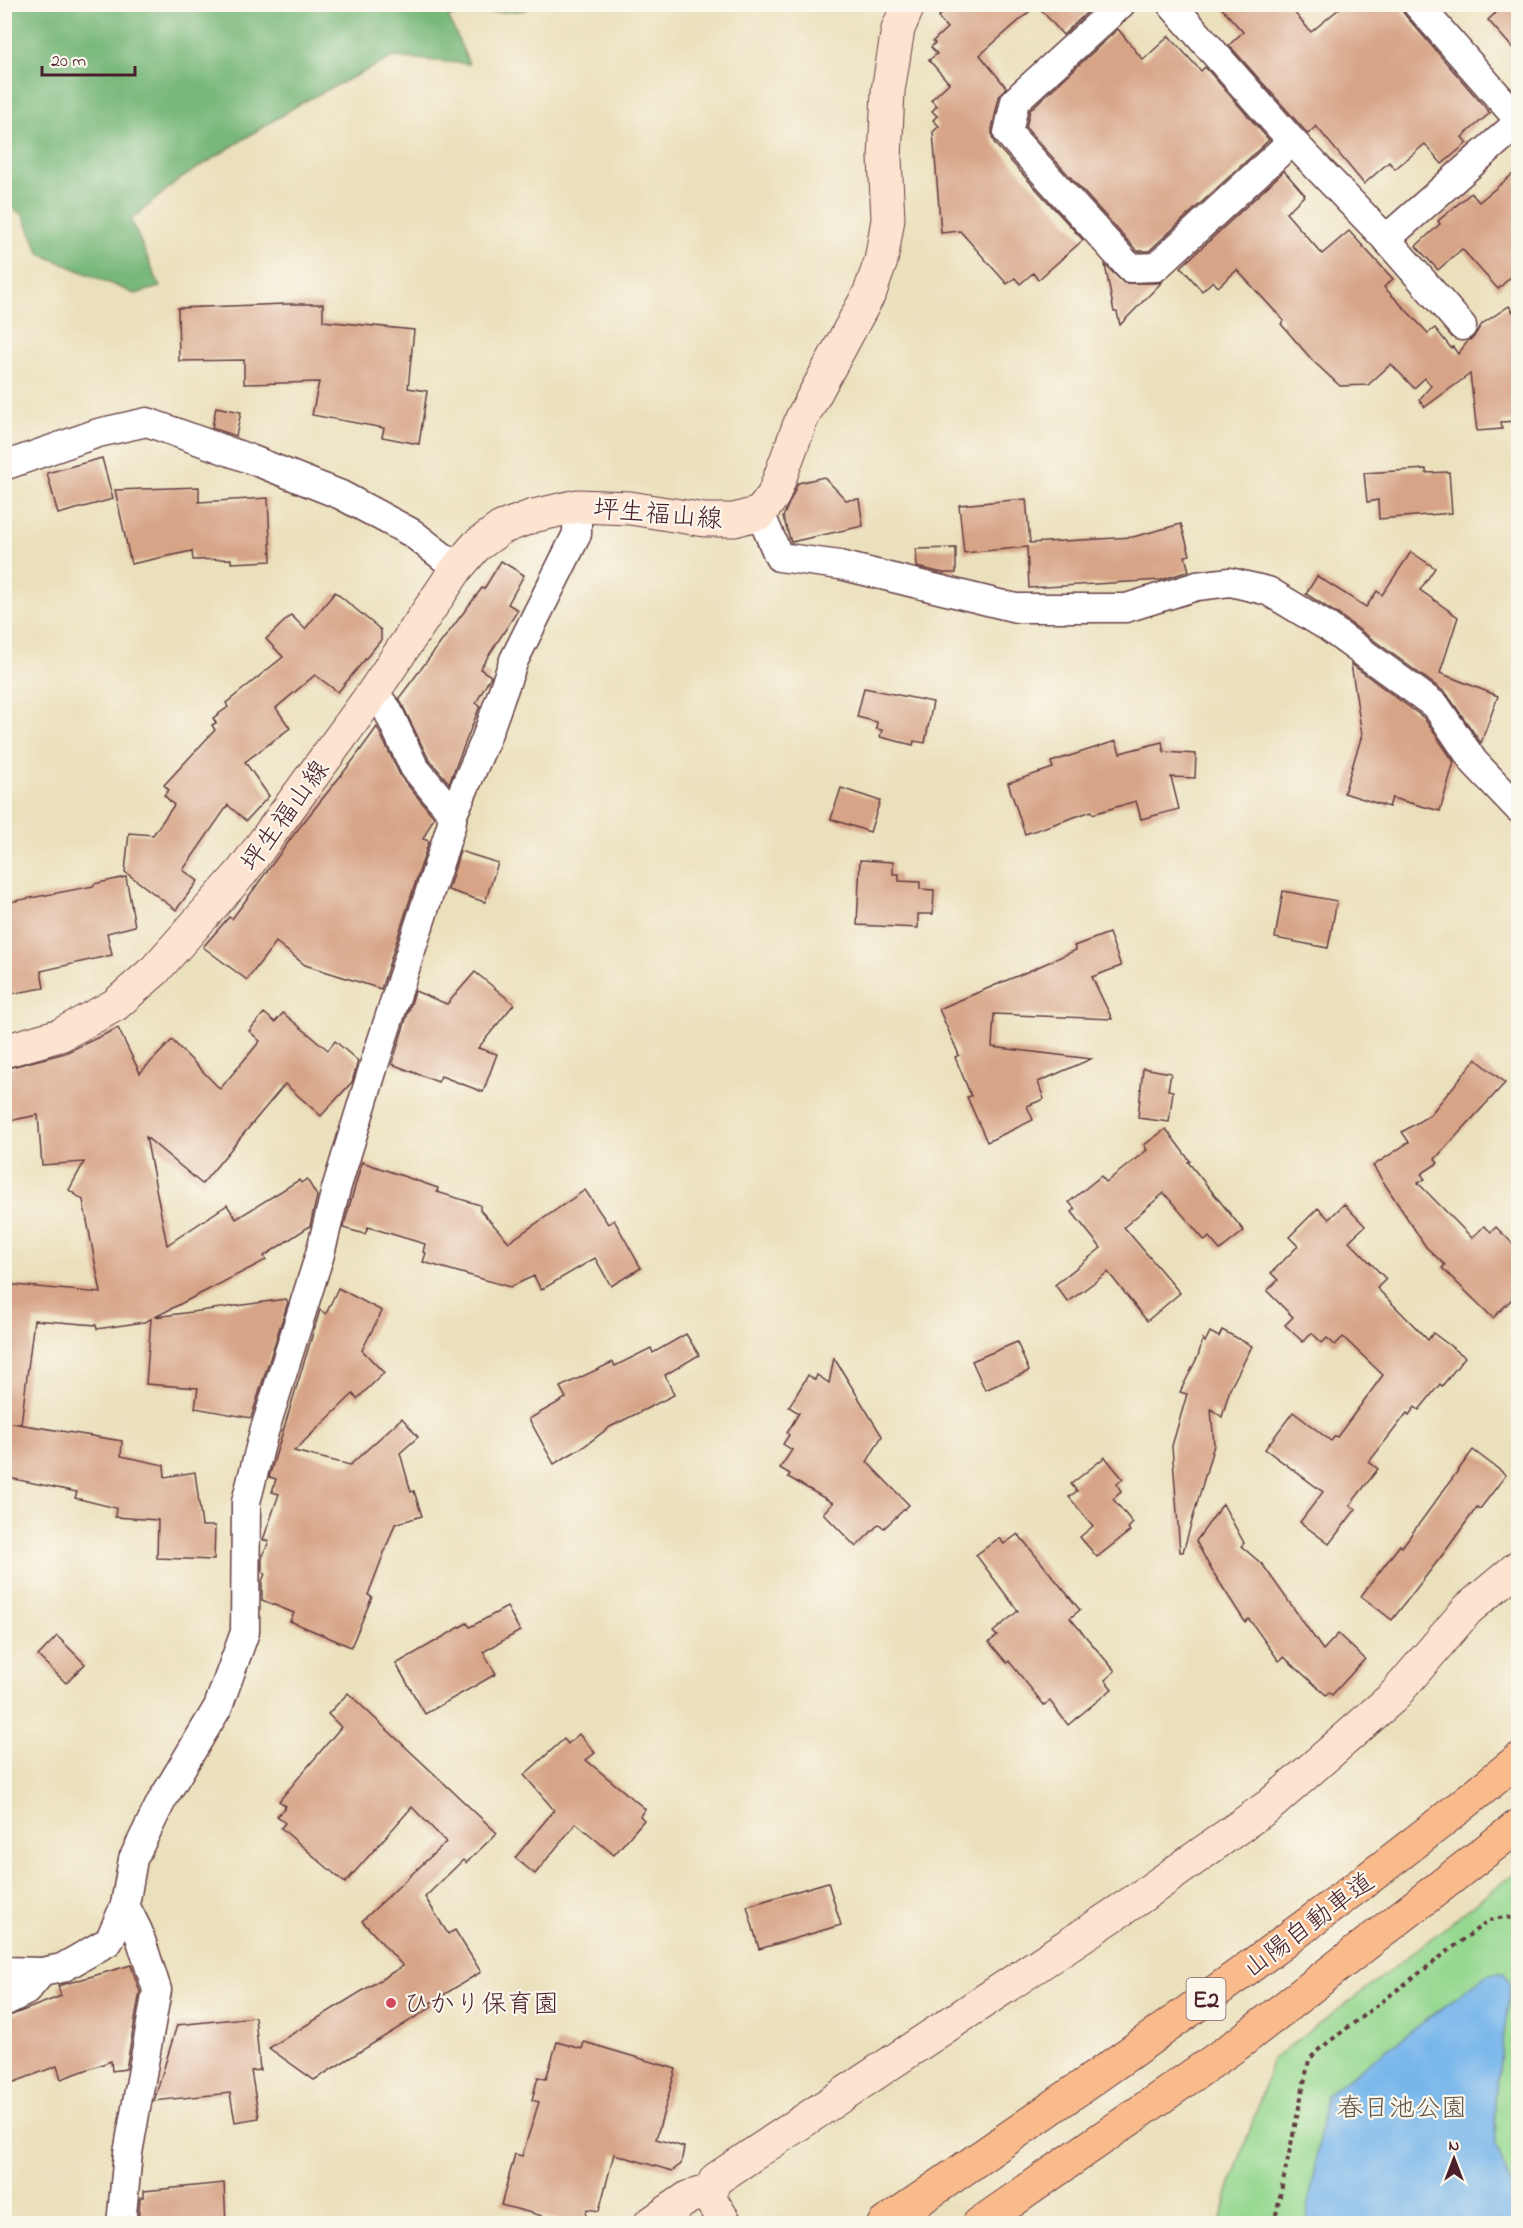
<svg xmlns="http://www.w3.org/2000/svg" width="1523" height="2228" font-family="'Indie Flower','Klee One',sans-serif">
<style>
.green{fill:#95d890;stroke:#707c5e;stroke-width:1.5}
.forest{fill:#78b87a;stroke:#616c52;stroke-width:1.5}
.water{fill:#77b6eb;stroke:#606a8b;stroke-width:1.5}
.building{fill:#d7a487}
.lines{fill:none;stroke-linecap:round;stroke-linejoin:round}
.street-casing{stroke:#623c41;stroke-width:31}
.secondary-casing{stroke:#623c41;stroke-width:35}
.highway-casing{stroke:#623c41;stroke-width:35}
.path{stroke:#623c41;stroke-width:4;stroke-dasharray:4.5 4.5;stroke-linecap:butt}
.street{stroke:#fff;stroke-width:28}
.secondary{stroke:#fde4d1;stroke-width:33}
.highway{stroke:#fabb8c;stroke-width:33}
.poi-dot{fill:#d1495b;stroke:#fbf7ec;stroke-width:2}
.labels{text-anchor:middle;stroke-width:4.5;stroke-linejoin:round;paint-order:stroke}
.shield{fill:#fbf7ec;stroke:#7f6065;stroke-width:1.5}
.shield-label{font-size:24px;font-weight:bold;fill:#4a1f2b}
.street-label{font-size:26px;fill:#4a1f2b;stroke:#fbf7ec}
.poi-label{font-size:26px;fill:#4a1f2b;stroke:#fbf7ec;text-anchor:start}
.park-label{font-size:26px;fill:#605649;stroke:#fbf7ec}
</style>
<rect width="100%" height="100%" fill="#fbf7ec"/>
<filter id="ink" filterUnits="userSpaceOnUse"><feTurbulence type="fractalNoise" baseFrequency=".0167" numOctaves="2"/><feDisplacementMap in="SourceGraphic" scale="12" xChannelSelector="R" yChannelSelector="G"/><feConvolveMatrix kernelMatrix="1 2 1 2 8 2 1 2 1" color-interpolation-filters="sRGB"/></filter>
<filter id="wash" filterUnits="userSpaceOnUse"><feTurbulence type="fractalNoise" baseFrequency=".008" numOctaves="4" result="noise"/><feDisplacementMap in="SourceGraphic" scale="24" xChannelSelector="R" yChannelSelector="G"/><feGaussianBlur stdDeviation="1.35" result="paint"/><feColorMatrix in="noise" values="0 0 0 0 0 0 0 0 0 0 0 0 0 0 0 0 0 1.4 0 .05"/><feComposite in="paint" operator="in"/></filter>
<g filter="url(#wash)">
<rect width="100%" height="100%" fill="#ebe0bc"/>
<!-- green -->
<path class="green" d="M 1518,1870 L 1518,2223 L 1220,2224 C 1232,2167 1259,2115 1272,2059 L 1383,1976 Z"/>
<!-- forest -->
<polygon class="forest" points="523,5 526,10 448,16 469,64 393,57 301,103 177,181 131,220 160,287 135,294 40,254 23,215 5,203 5,5"/>
<!-- water -->
<polygon class="water" points="1493,1973 1504,1973 1509,1981 1510,1991 1495,2097 1496,2145 1518,2205 1518,2223 1306,2223 1326,2095 1485,1976"/>
<g id="blocks">
<!-- building -->
<g class="building">
<polygon points="953,4 1096,4 1063,35 1037,5 980,55 1006,87 999,97 992,129 992,137 995,144 1083,240 1038,280 1033,273 1020,284 1015,278 1007,284 960,231 941,233 933,132 939,126 933,120 937,116 932,111 937,106 931,100 949,83 929,60 937,54 931,47 935,43 933,41 947,28 938,17"/>
<polygon points="1218,4 1287,4 1311,32 1345,4 1398,4 1405,15 1490,113 1462,137 1467,143 1442,164 1425,144 1395,169 1389,162 1364,184 1316,126 1308,134 1229,45 1243,32"/>
<polygon points="1505,4 1518,4 1518,54 1488,20"/>
<polygon points="1118,29 1143,60 1169,36 1201,71 1205,67 1269,140 1149,251 1137,251 1026,128 1030,110"/>
<polygon points="1518,170 1518,270 1498,289 1462,249 1438,270 1416,246 1440,224 1438,221 1471,193 1479,202"/>
<polygon points="1284,171 1305,195 1286,213 1322,254 1349,231 1393,279 1384,287 1428,333 1435,328 1451,348 1453,347 1458,354 1468,341 1473,338 1482,324 1509,306 1518,319 1518,421 1501,422 1502,429 1477,431 1470,374 1425,407 1419,400 1431,386 1425,378 1414,388 1391,364 1368,385 1340,386 1313,361 1281,324 1284,321 1237,270 1218,287 1213,281 1202,291 1181,267"/>
<polygon points="1105,265 1124,283 1157,283 1162,282 1120,325 1117,312 1114,312"/>
<polygon points="285,304 323,304 323,321 414,330 408,388 427,391 419,444 382,437 384,428 312,415 319,382 244,384 244,360 179,361 178,308"/>
<polygon points="216,407 241,412 236,436 212,428"/>
<polygon points="102,458 113,499 58,514 47,473"/>
<polygon points="1426,469 1426,473 1449,472 1452,513 1379,519 1378,500 1367,502 1364,473"/>
<polygon points="824,477 846,500 859,499 863,526 791,542 783,517 798,483"/>
<polygon points="199,487 199,502 268,498 271,561 231,563 231,559 193,560 192,551 131,564 115,490"/>
<polygon points="1026,499 1030,543 1133,537 1181,524 1190,555 1185,556 1189,571 1161,580 1029,588 1027,547 964,553 959,505"/>
<polygon points="956,548 956,573 943,573 917,567 916,549"/>
<polygon points="1411,552 1435,568 1420,590 1458,617 1440,673 1498,696 1481,743 1446,693 1338,614 1306,594 1317,576 1366,607 1377,591 1382,595"/>
<polygon points="501,561 524,575 508,604 518,610 480,669 491,676 476,703 480,706 449,783 428,758 399,698 482,588 484,589"/>
<polygon points="335,592 381,630 381,640 338,692 315,675 276,708 290,728 245,762 269,796 246,821 228,805 183,870 198,881 176,910 125,872 129,833 153,835 174,805 164,795 169,790 164,785 215,730 212,725 216,723 213,718 228,707 226,703 283,657 266,639 291,615 305,629"/>
<polygon points="1351,664 1424,718 1454,762 1440,811 1392,798 1389,807 1344,793 1362,735"/>
<polygon points="864,688 933,702 925,743 914,741 913,745 880,737 882,730 876,729 877,722 857,717"/>
<polygon points="377,727 401,777 434,817 423,839 429,841 381,989 305,965 276,942 247,980 203,947 229,917 232,919 295,833 354,759"/>
<polygon points="1116,741 1120,753 1162,742 1164,752 1196,754 1195,778 1171,777 1179,809 1141,819 1136,801 1093,814 1092,811 1025,834 1008,783 1053,768 1051,762"/>
<polygon points="841,788 880,801 870,832 831,819"/>
<polygon points="460,851 498,863 485,902 448,890"/>
<polygon points="860,860 893,862 893,874 899,874 899,881 920,882 920,889 934,890 933,914 918,914 918,928 857,925"/>
<polygon points="126,877 135,926 107,933 112,955 41,971 44,988 4,995 4,903 94,886 94,884"/>
<polygon points="1283,891 1337,901 1328,948 1275,938"/>
<polygon points="1109,933 1121,966 1092,977 1112,1019 994,1014 992,1047 1091,1059 1038,1082 1044,1099 1027,1106 1033,1120 987,1142 967,1097 971,1096 955,1057 959,1055 939,1009 1029,971 1076,950 1074,946"/>
<polygon points="475,972 514,1004 478,1048 497,1054 483,1092 441,1076 438,1082 392,1064 415,991 447,1004"/>
<polygon points="264,1013 275,1022 283,1013 328,1050 335,1041 358,1061 352,1082 321,1116 285,1084 202,1184 146,1137 167,1245 227,1205 236,1219 299,1180 301,1183 307,1179 317,1196 310,1226 264,1256 266,1260 155,1317 286,1299 288,1302 251,1418 195,1408 198,1388 146,1384 151,1319 144,1322 97,1329 96,1325 34,1320 21,1424 12,1423 122,1441 121,1456 164,1465 165,1477 195,1472 202,1526 215,1526 214,1560 157,1558 158,1520 115,1517 116,1508 75,1498 77,1492 4,1477 4,1284 101,1293 83,1200 69,1190 84,1162 42,1165 38,1115 4,1122 4,1069 65,1053 118,1028 140,1073 172,1040 220,1089 260,1041 249,1031"/>
<polygon points="1476,1059 1505,1083 1435,1159 1438,1163 1421,1174 1425,1179 1418,1183 1472,1238 1484,1226 1491,1232 1496,1227 1518,1249 1518,1293 1493,1318 1442,1268 1445,1265 1426,1247 1373,1166 1409,1142 1402,1132 1430,1115"/>
<polygon points="1143,1068 1171,1073 1168,1090 1173,1091 1169,1122 1138,1118"/>
<polygon points="1166,1129 1190,1161 1188,1162 1244,1231 1220,1250 1209,1237 1205,1241 1164,1193 1124,1227 1180,1293 1147,1321 1108,1272 1068,1302 1055,1285 1101,1248 1072,1212 1075,1209 1069,1202 1101,1176 1106,1182 1147,1150 1144,1145"/>
<polygon points="362,1162 438,1188 437,1192 480,1205 480,1210 509,1242 585,1190 608,1224 614,1220 641,1268 611,1286 595,1258 541,1290 534,1276 510,1287 423,1262 426,1253 423,1252 425,1244 368,1227 365,1234 343,1228"/>
<polygon points="1344,1204 1365,1226 1349,1241 1386,1279 1377,1288 1428,1340 1433,1333 1465,1357 1442,1386 1440,1384 1419,1410 1415,1407 1409,1415 1407,1413 1369,1462 1378,1469 1350,1505 1356,1509 1329,1544 1300,1522 1323,1492 1265,1449 1293,1412 1331,1441 1335,1436 1337,1437 1383,1375 1343,1337 1335,1345 1327,1338 1322,1343 1312,1333 1303,1342 1285,1325 1293,1317 1267,1291 1278,1280 1271,1273 1298,1246 1289,1237 1318,1208 1329,1219"/>
<polygon points="338,1288 382,1311 362,1350 384,1373 357,1399 353,1394 294,1451 350,1465 402,1418 418,1437 400,1453 411,1492 414,1491 422,1516 395,1524 368,1595 372,1597 351,1647 290,1621 294,1613 262,1600 262,1581 265,1574 262,1572 262,1558 269,1541 263,1540 279,1494 272,1492 276,1479 269,1477 320,1310 326,1314"/>
<polygon points="1222,1330 1252,1346 1230,1389 1222,1417 1211,1409 1214,1445 1183,1552 1180,1552 1172,1446 1187,1394 1180,1392 1198,1356 1203,1339 1205,1342 1210,1332 1219,1337"/>
<polygon points="686,1334 699,1355 665,1375 674,1395 610,1427 583,1447 554,1464 529,1419 566,1398 560,1387 613,1362 615,1366 651,1348 653,1353"/>
<polygon points="1017,1342 1029,1371 985,1390 972,1361"/>
<polygon points="834,1358 882,1436 867,1462 909,1505 884,1528 879,1524 856,1547 823,1513 833,1503 788,1477 790,1474 780,1468 792,1450 783,1444 789,1435 787,1433 799,1413 789,1407 808,1375 815,1380 817,1375 829,1383"/>
<polygon points="1473,1450 1506,1475 1480,1509 1477,1507 1447,1549 1392,1620 1361,1596 1400,1545 1402,1547"/>
<polygon points="1105,1457 1123,1479 1117,1484 1121,1492 1113,1499 1133,1523 1128,1528 1130,1531 1097,1557 1080,1537 1093,1526 1069,1497 1077,1491 1071,1484"/>
<polygon points="1223,1504 1244,1543 1241,1546 1263,1565 1323,1650 1338,1634 1365,1659 1332,1695 1329,1692 1326,1695 1284,1657 1279,1661 1249,1619 1245,1622 1211,1569 1196,1541"/>
<polygon points="1018,1534 1080,1610 1070,1618 1115,1671 1105,1680 1112,1689 1068,1725 1050,1701 1044,1705 1009,1661 1007,1663 989,1642 997,1636 993,1632 1018,1611 976,1555 999,1538 1004,1544"/>
<polygon points="507,1607 520,1631 483,1652 496,1674 425,1714 396,1664 467,1623 470,1627"/>
<polygon points="57,1636 85,1664 66,1683 38,1656"/>
<polygon points="348,1693 497,1833 466,1863 463,1860 425,1897 448,1934 455,1930 481,1972 430,2003 432,2007 314,2080 269,2048 403,1966 362,1921 446,1842 412,1807 345,1883 281,1828 285,1823 277,1816 286,1806 279,1801 341,1727 328,1714"/>
<polygon points="579,1734 595,1753 586,1760 645,1809 640,1816 644,1820 614,1855 576,1823 535,1874 515,1858 554,1810 524,1775 564,1739 568,1744"/>
<polygon points="828,1882 841,1925 759,1949 747,1906"/>
<polygon points="131,1965 140,1992 126,2069 112,2071 111,2061 61,2079 57,2066 4,2086 4,2018 61,1996 58,1986"/>
<polygon points="255,2017 260,2070 251,2071 259,2118 235,2122 230,2093 154,2101 177,2025"/>
<polygon points="557,2042 582,2049 584,2042 676,2069 656,2139 684,2147 681,2164 672,2171 614,2154 599,2211 587,2209 584,2223 569,2223 501,2205 515,2154 522,2156 539,2102 532,2100 538,2077 546,2079"/>
<polygon points="224,2183 226,2223 138,2223 140,2198 144,2197 144,2191"/>
</g>
</g>
</g>
<g filter="url(#ink)">
<use href="#blocks" fill-opacity="0" stroke="#623c41" stroke-width="1.5"/>
<g class="lines">
<defs>
<g id="street">
<polyline points="1121,4 1015,101 1008,133 1130,268 1156,267 1292,141"/>
<polyline points="1171,4 1292,141 1386,239 1462,326"/>
<polyline points="1417,4 1518,119"/>
<polyline points="1386,239 1518,123"/>
<polyline points="4,466 98,433 147,422 250,459 341,495 412,533 457,568"/>
<polyline points="760,513 779,557 840,565 1016,608 1126,608 1197,586 1230,582 1268,591 1328,627 1436,706 1474,762 1518,808"/>
<polyline points="373,693 387,709 414,767 453,814"/>
<polyline points="4,1971 42,1972"/>
<polyline points="4,2002 26,1991 42,1972 62,1968 109,1941 125,1905"/>
<polyline points="121,2224 128,2153 157,1990 138,1931 125,1905 133,1859 161,1802 218,1707 245,1632 246,1502 264,1432 320,1254 336,1189 376,1059 451,826 453,814 485,741 514,660 577,534 577,506"/>
</g>
<g id="secondary">
<polyline points="4,1051 60,1035 115,1005 155,970 242,872 373,693 457,568 476,546 501,528 533,516 577,506 630,508 705,520 734,520 760,513 773,496 802,418 870,292 881,261 888,219 885,158 888,91 898,29 909,4"/>
<polyline points="710,2191 712,2202 726,2224"/>
<polyline points="650,2224 689,2197 710,2191 716,2179 1139,1898 1270,1805 1392,1698 1468,1609 1518,1567"/>
</g>
<g id="highway">
<path d="M 884,2224 C 1100,2075 1316,1926 1518,1760"/>
<polyline points="979,2224 1239,2043 1518,1826"/>
</g>
</defs>
<!-- street casing -->
<use href="#street" class="street-casing"/>
<!-- secondary casing -->
<use href="#secondary" class="secondary-casing"/>
<!-- highway casing -->
<use href="#highway" class="highway-casing"/>
<!-- path -->
<polyline class="path" points="1274,2224 1309,2060 1317,2051 1489,1920 1505,1917 1518,1919"/>
<!-- street -->
<use href="#street" class="street"/>
<!-- secondary -->
<use href="#secondary" class="secondary"/>
<!-- highway -->
<use href="#highway" class="highway"/>
</g>
</g>
<!-- markers -->
<circle class="poi-dot" cx="391" cy="2003" r="6"/>
<g class="labels">
<!-- shield labels -->
<rect class="shield" x="1186.5" y="1978" width="39" height="42" rx="4.5"/>
<g class="shield-label">
<text x="1206" y="2007">E2</text>
</g>
<!-- street labels -->
<g class="street-label">
<text transform="translate(658 513) rotate(5)" y="9">坪生福山線</text>
<text transform="translate(284 815) rotate(-54)" y="9">坪生福山線</text>
<text transform="translate(1308 1924) rotate(-37)" y="9">山陽自動車道</text>
</g>
<!-- poi labels -->
<g class="poi-label">
<text x="403" y="2012">ひかり保育園</text>
</g>
<!-- park labels -->
<g class="park-label">
<text x="1402" y="2116">春日池公園</text>
</g>
</g>
<!-- margin -->
<rect width="1523" height="2228" fill="none" stroke="#fbf7ec" stroke-width="24"/>
<!-- north arrow -->
<g transform="translate(1454 2159)" stroke="#fbf7ec" stroke-width="4.5" paint-order="stroke">
<path d="M0-4.5L10 22L0 15L-10 22Z" fill="#4a1f2b"/>
<text y="-9" font-size="16" font-weight="bold" text-anchor="middle" fill="#4a1f2b">N</text>
</g>
<!-- scale -->
<path d="M42 66v9h93v-9" fill="none" stroke="#4a1f2b" stroke-width="3"/>
<text x="51" y="66" font-size="18" fill="#4a1f2b" stroke="#fbf7ec" stroke-width="4.5" paint-order="stroke">20 m</text>
</svg>
